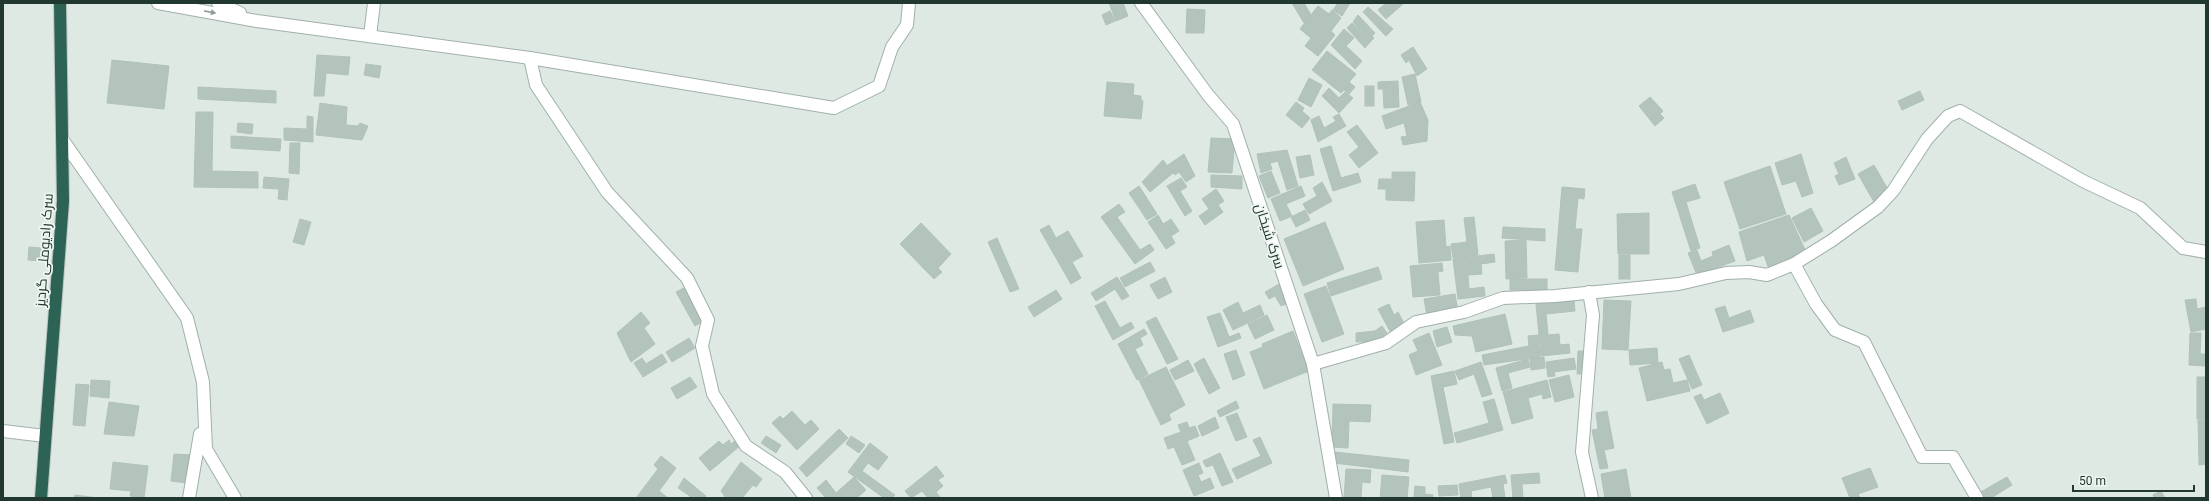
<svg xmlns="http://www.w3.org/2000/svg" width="2209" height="501" font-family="Roboto,Cairo,sans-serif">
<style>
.building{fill:#b3c4bc;stroke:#b1c2ba}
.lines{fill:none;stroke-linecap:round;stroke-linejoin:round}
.minor-casing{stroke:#a1b0aa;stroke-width:14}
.highway-casing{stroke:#bcc3c1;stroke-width:14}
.minor{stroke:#fff;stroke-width:12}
.highway{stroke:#2d6354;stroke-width:12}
.oneway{fill:#909c98}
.labels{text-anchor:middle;stroke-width:3.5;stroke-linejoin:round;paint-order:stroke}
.street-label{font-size:14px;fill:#203830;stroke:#eef6f1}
</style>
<rect width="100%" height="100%" fill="#dee9e3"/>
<!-- building -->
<g class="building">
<polygon points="1109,3 1123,3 1128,16 1116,21"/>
<polygon points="1292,3 1304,3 1311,15 1304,23"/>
<polygon points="1338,3 1350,3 1342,16 1333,10"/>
<polygon points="1386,3 1404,3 1386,19 1378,10"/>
<polygon points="1318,6 1329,14 1332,10 1341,18 1331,31 1335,35 1318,56 1305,46 1311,38 1300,29"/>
<polygon points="1368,7 1393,29 1386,36 1363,12"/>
<polygon points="1187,9 1205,10 1204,33 1186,33"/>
<polygon points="1110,11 1115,21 1106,25 1102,15"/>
<polygon points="1358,15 1375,33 1372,36 1374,38 1370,42 1353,22"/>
<polygon points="1352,23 1370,42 1365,48 1347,28"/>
<polygon points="1344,29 1354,38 1346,46 1362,61 1355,69 1331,45"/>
<polygon points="1413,47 1427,69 1417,76 1409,60 1406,63 1401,55"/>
<polygon points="1327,51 1356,74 1349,82 1355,87 1349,94 1344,90 1341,93 1312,70"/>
<polygon points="317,55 350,57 348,75 326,73 324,96 314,96"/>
<polygon points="112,60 169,66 164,109 107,103"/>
<polygon points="366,64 381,66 379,78 364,75"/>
<polygon points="1415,74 1421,102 1408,105 1402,77"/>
<polygon points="1309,78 1322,85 1311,107 1298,100"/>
<polygon points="1398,81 1399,107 1384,108 1383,89 1378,89 1378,82"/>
<polygon points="1107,82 1134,84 1133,95 1141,96 1141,100 1143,101 1141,119 1104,116"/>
<rect x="1365" y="86" width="9" height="20"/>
<polygon points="198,87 276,91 276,103 198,99"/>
<polygon points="1329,88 1339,98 1345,92 1353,98 1339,113 1322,96"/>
<polygon points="1920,91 1924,100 1902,110 1898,101"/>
<polygon points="1650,97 1663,111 1660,114 1664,118 1655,126 1639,106"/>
<polygon points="1296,102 1304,108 1302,111 1310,118 1302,128 1286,115"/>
<polygon points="1420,102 1428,120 1427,141 1403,145 1401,137 1407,136 1404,123 1386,129 1382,116"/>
<polygon points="320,103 347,107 346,125 358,126 360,123 368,126 362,140 316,135"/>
<polygon points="196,112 213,112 212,171 258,172 258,188 194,187"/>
<polygon points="1339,114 1346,126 1318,142 1311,120 1319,116 1324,128 1336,121 1333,117"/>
<polygon points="307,116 313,117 313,142 284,140 284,128 307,129"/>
<polygon points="238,123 253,124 252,134 237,132"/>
<polygon points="1357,125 1378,153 1359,168 1349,155 1359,147 1347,132"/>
<polygon points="231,136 281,139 280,151 231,148"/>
<polygon points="1211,138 1235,139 1232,173 1208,172"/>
<polygon points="290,143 300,143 299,174 289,173"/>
<polygon points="1331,146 1341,178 1358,173 1361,182 1333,191 1320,149"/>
<polygon points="1287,150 1298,186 1287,190 1278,161 1270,163 1272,169 1261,173 1257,154"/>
<polygon points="1184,154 1195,176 1186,182 1179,172 1175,175 1168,165"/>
<polygon points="1801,154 1813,193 1802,197 1796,181 1782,185 1775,163"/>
<polygon points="1310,155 1314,175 1300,178 1296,157"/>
<polygon points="1846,157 1855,179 1839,185 1835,176 1839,174 1834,163"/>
<polygon points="1163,160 1173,173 1150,192 1142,182"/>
<polygon points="1874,165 1890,193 1874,202 1858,174"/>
<polygon points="1770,166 1786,214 1740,229 1724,182"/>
<polygon points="1271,171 1280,193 1268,198 1259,176"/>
<polygon points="1392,172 1415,172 1414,201 1386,200 1386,189 1378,189 1379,179 1392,179"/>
<polygon points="1211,175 1242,176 1242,189 1211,187"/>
<polygon points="264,177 289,179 287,200 278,199 279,189 263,188"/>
<polygon points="1181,178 1187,187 1180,191 1192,211 1185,216 1167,186"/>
<polygon points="1322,182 1332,201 1309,214 1303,204 1317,196 1313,188"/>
<polygon points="1695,184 1700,198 1686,202 1700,248 1691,251 1672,192"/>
<polygon points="1139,186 1157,214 1147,220 1129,193"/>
<polygon points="1301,186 1305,196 1286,204 1292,216 1280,221 1271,199"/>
<polygon points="1562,187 1585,189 1584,199 1578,198 1575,229 1582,229 1578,272 1555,270"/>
<polygon points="1216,189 1224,201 1218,205 1223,212 1205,225 1199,216 1209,209 1202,199"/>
<polygon points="1119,204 1125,212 1117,217 1140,250 1150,244 1154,250 1135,264 1101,217"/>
<polygon points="1811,208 1823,231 1804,242 1792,218"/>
<polygon points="1305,210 1310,220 1296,227 1291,217"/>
<polygon points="1649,213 1649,254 1618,254 1617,214"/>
<polygon points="1158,215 1163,224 1171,219 1179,231 1171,236 1175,243 1166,249 1148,222"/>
<polygon points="1789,215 1806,252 1770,272 1764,255 1747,261 1739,232"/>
<polygon points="1474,217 1478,255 1453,258 1451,244 1467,242 1464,218"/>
<polygon points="300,219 311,222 304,245 293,242"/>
<polygon points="1444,220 1446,247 1450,246 1451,260 1419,263 1416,222"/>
<polygon points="1325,222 1344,269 1303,286 1284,239"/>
<polygon points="921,223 951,254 938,268 942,272 934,279 900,244"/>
<polygon points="1049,225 1056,238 1068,231 1083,256 1072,262 1081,278 1071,284 1040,230"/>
<polygon points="1503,227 1545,229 1545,241 1502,238"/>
<polygon points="997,238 1019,289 1010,292 988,242"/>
<polygon points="1526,240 1527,278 1506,279 1505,241"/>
<polygon points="1729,245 1735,261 1697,275 1688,253 1697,250 1701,261 1713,256 1712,252"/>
<polygon points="29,247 41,248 41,261 28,260"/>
<polygon points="1494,254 1495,262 1481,264 1482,274 1468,275 1469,289 1484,287 1485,296 1458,299 1453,259"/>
<rect x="1619" y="255" width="11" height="24"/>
<polygon points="1150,262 1155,271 1125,287 1120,278"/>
<polygon points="1442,263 1443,271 1438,272 1440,295 1413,297 1410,266"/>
<polygon points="1378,267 1382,279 1331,296 1327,283"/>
<polygon points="1117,277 1129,296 1122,300 1115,289 1096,301 1091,293"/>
<polygon points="1165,277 1172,292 1158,299 1150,285"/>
<rect x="1510" y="279" width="37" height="11"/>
<polygon points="1281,283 1291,302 1281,306 1275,296 1269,299 1265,292"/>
<polygon points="1326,286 1344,334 1322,342 1304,294"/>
<polygon points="684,288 703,321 695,326 676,292"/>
<polygon points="1056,290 1062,299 1034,317 1028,307"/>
<polygon points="1455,294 1458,311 1427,316 1424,299"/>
<polygon points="2196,299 2197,309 2206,307 2206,329 2191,332 2185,300"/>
<polygon points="1574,300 1575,311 1546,314 1548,335 1559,334 1560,345 1569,344 1570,353 1541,356 1536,304"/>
<polygon points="1604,300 1631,301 1628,350 1602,349"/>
<polygon points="1105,301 1120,328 1131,322 1134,328 1113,340 1095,306"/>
<polygon points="1238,302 1243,313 1260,305 1264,315 1233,330 1223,310"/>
<polygon points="1389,304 1394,315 1398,312 1405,325 1391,333 1378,309"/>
<polygon points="1725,306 1729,318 1750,310 1754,322 1723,332 1715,309"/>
<polygon points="641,312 650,323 644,328 655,344 631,362 617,333"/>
<polygon points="1220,313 1229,337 1239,333 1241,338 1218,347 1207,317"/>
<polygon points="1505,314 1512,344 1476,352 1472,336 1455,335 1453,326"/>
<polygon points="1267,315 1274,330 1255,339 1248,324"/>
<polygon points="1156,317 1178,359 1167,364 1146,322"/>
<polygon points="1382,326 1387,333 1376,341 1356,342 1356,333 1375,331"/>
<polygon points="1447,327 1452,342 1437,347 1433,331"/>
<polygon points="1144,329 1147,334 1140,338 1143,345 1135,349 1148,374 1137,380 1118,344"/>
<polygon points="1293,331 1309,371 1264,389 1250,352 1263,347 1262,344"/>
<polygon points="1429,333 1442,365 1416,375 1409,355 1418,351 1413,340"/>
<polygon points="2190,333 2201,333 2200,354 2206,354 2206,366 2189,365"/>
<polygon points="1538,335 1540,357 1484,365 1482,355 1529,346 1528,336"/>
<polygon points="689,338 695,348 672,362 666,352"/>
<polygon points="1657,348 1658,363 1630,365 1629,350"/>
<polygon points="1236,350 1245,375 1233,380 1224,354"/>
<polygon points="1578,351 1587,351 1585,374 1577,374"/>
<polygon points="662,354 667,362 643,377 634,363 642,358 646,364"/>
<polygon points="1689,355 1702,385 1692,389 1679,359"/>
<polygon points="1544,357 1545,368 1531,370 1530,359"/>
<polygon points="1204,358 1220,388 1209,394 1194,364"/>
<polygon points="1574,358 1576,369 1554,372 1555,376 1548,377 1546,362"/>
<polygon points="1528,359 1530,367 1508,373 1512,388 1502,391 1496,368"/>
<polygon points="1188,360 1194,371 1175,380 1170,370"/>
<polygon points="1481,362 1492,394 1482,397 1474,374 1459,380 1455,371"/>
<polygon points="1662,362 1664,370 1670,369 1673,383 1687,380 1690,391 1647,401 1639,368"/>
<polygon points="1166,367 1185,405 1169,414 1171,420 1161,425 1139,380"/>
<polygon points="1454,371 1457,384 1443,387 1454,442 1444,444 1431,376"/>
<polygon points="1569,375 1574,397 1555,402 1549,380"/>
<polygon points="690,377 697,387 677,399 671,388"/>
<rect x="2197" y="377" width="9" height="42"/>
<polygon points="91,380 110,381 109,398 90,396"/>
<polygon points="1547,380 1551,397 1543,399 1542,394 1528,398 1533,418 1512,424 1503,392"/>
<polygon points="76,384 89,385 85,426 73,425"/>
<polygon points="1720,393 1729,413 1707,424 1694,397 1701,394 1704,400"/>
<polygon points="1494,399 1503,430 1457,443 1454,433 1489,423 1483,402"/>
<polygon points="1236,401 1239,408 1220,417 1217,411"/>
<polygon points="109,402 139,406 134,436 104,434"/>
<polygon points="1333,404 1371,405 1370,422 1349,421 1348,448 1332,447"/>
<polygon points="792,411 805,425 811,420 819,429 797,450 772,423 780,416 783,419"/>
<polygon points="1607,411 1614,448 1604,450 1608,468 1600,469 1592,430 1598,429 1596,413"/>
<polygon points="1237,413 1247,437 1236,441 1226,417"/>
<polygon points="1215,417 1219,428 1202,436 1198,426"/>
<polygon points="2198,420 2206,420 2206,464 2199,465"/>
<polygon points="1187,422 1189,428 1195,426 1199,436 1187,441 1195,460 1182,465 1174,447 1168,449 1164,438 1181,432 1178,425"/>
<polygon points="839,429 848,438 807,477 799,468"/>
<polygon points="766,436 781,445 776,453 761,443"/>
<polygon points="851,436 865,445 859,453 846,444"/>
<polygon points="1260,437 1272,463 1237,479 1232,469 1261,456 1253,440"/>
<polygon points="729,440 731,444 736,440 741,445 710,471 699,458 719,441 723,445"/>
<polygon points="870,443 888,457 878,470 868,463 862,471 895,495 892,498 884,498 848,472"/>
<polygon points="1335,452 1409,460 1408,472 1334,463"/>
<polygon points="1220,453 1233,482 1222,486 1213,465 1206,467 1203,461"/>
<polygon points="174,454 191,455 187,483 171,481"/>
<polygon points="661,456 676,468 659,491 668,498 636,498 658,469 654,465"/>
<polygon points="113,462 148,466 144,498 130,496 131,491 110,489"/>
<polygon points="741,462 762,479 756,487 753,485 742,498 726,498 721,491"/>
<polygon points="1199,463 1203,473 1198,475 1201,482 1210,478 1214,488 1194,496 1183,470"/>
<polygon points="936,466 944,476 938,480 943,486 936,492 941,498 928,498 922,491 911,498 905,491"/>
<polygon points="1870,468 1878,487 1858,494 1860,498 1850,498 1842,478"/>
<polygon points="1346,469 1371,470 1370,483 1362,482 1361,498 1344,498"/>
<polygon points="1626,469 1631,498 1605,498 1601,474"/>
<polygon points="1539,473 1540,483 1522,484 1523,498 1513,498 1511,475"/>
<polygon points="1382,475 1409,477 1407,498 1380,498"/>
<polygon points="1505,475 1507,483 1503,484 1505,498 1493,498 1491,487 1471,491 1472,498 1461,498 1459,484"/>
<polygon points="854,477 866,490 857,498 826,498 817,488 826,480 836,493"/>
<polygon points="2007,477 2012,485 1991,498 1982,498 1979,493"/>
<polygon points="684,478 706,496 704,498 689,498 690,496 678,488"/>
<polygon points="1457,485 1458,495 1439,496 1438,486"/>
<polygon points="1415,486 1425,487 1425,494 1433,495 1432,498 1414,498"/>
<polygon points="2161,491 2165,498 2154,498 2153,495"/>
<polygon points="75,495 99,498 74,498"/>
</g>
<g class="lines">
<defs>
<g id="minor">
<polyline points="158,3 257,21 530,58 834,108 879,86 892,47 907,25 909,3"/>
<polyline points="218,3 240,13"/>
<polyline points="1141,3 1208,95 1233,124 1313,364 1336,498"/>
<polyline points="370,36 374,3"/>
<polyline points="530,58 536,85 607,192 687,278 708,320 702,346 713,394 746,446 785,472 806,498"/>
<polyline points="62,139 187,318 203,382 206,449 235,498"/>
<polyline points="1794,264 1816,304 1835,330 1864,342 1922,457 1953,457 1977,498"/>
<polyline points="1589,292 1593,315 1582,452 1592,498"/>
<polyline points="1313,364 1386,343 1416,322 1464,312 1503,298 1555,296 1679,284 1726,273 1749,272 1767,275 1794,264 1831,241 1878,207 1893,191 1927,139 1948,116 1960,111 2083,181 2140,208 2183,248 2206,252"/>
<polyline points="3,431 45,436"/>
<polyline points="189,498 200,434"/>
</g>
<polyline id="highway" points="41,498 63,201 60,3"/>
</defs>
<!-- minor casing -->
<use href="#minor" class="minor-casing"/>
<!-- highway casing -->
<use href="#highway" class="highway-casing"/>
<!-- minor -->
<use href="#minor" class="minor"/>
<!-- highway -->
<use href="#highway" class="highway"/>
</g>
<!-- one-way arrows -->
<defs><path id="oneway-solid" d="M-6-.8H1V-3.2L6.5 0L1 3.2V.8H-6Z"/></defs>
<use class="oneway" href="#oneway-solid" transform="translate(210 12) rotate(11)"/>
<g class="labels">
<!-- street labels -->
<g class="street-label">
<text transform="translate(1270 236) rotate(72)" y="5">سرک شیخان</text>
<text transform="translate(44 250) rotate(-86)" y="5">سرک رادیوملی گردیز</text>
</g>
</g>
<!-- border -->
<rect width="2209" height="501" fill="none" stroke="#203830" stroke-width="8"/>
<!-- scale -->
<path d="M2073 485v6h121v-6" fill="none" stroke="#203830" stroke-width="2"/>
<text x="2079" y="485" font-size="12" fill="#203830" stroke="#eef6f1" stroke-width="3" paint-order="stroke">50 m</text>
</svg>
